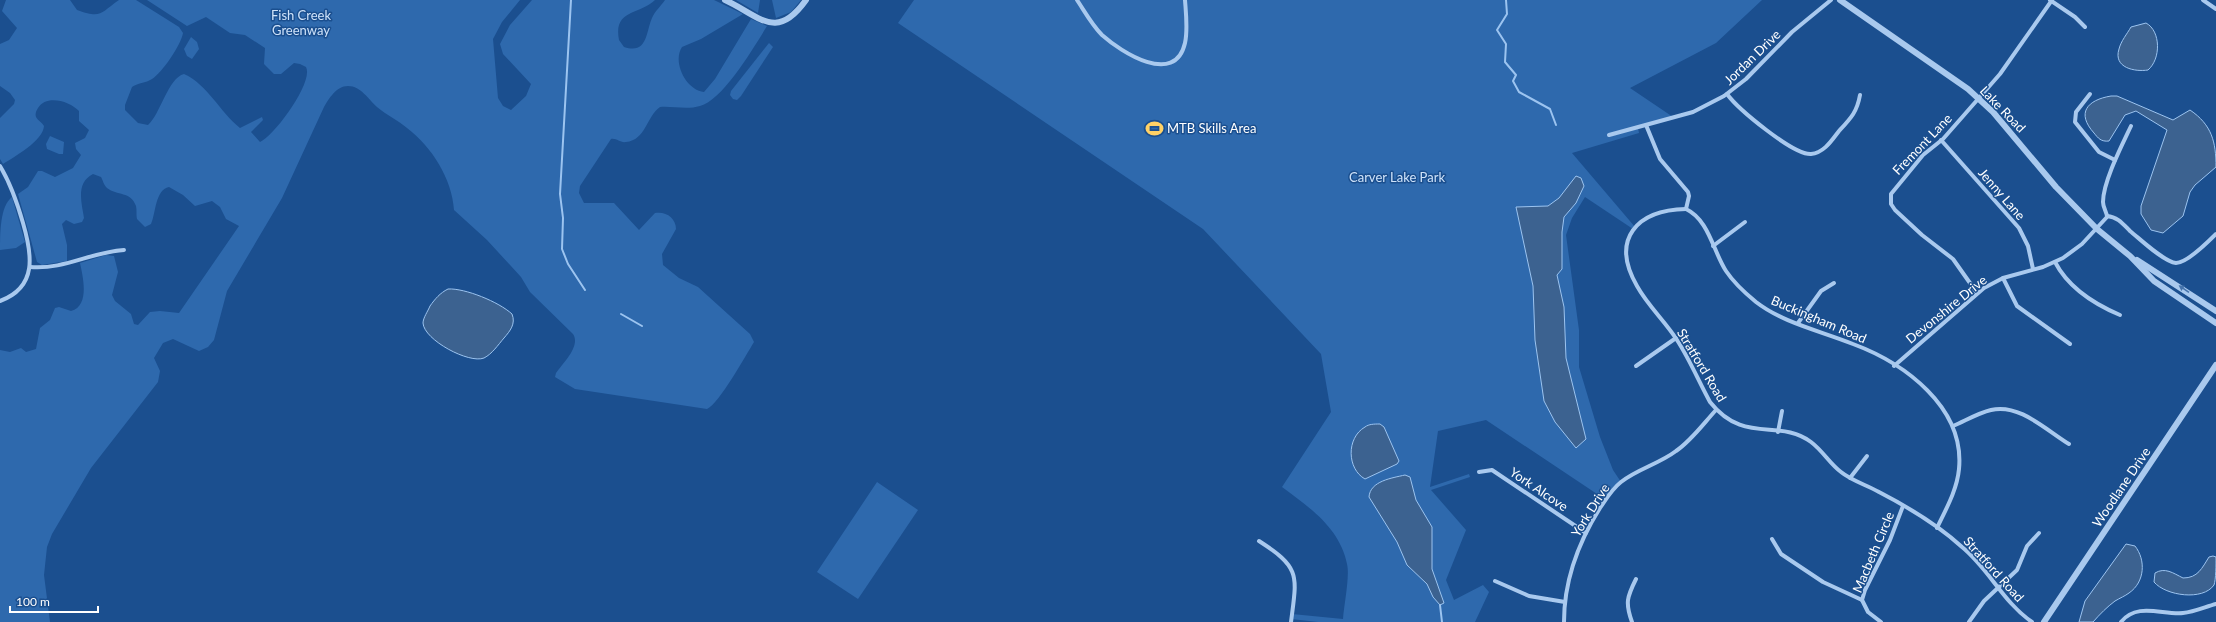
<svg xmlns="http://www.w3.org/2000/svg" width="2216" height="622" font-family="Lato,sans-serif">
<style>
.green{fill:#2e69ad}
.water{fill:#3c6290;stroke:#9cc4f0}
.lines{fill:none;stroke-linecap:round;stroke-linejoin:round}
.stream{stroke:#9cc4f0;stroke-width:2}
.minor{stroke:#a9c9ee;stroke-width:4}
.tertiary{stroke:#a9c9ee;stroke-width:6}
.oneway{fill:#4674ac}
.labels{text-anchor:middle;stroke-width:3;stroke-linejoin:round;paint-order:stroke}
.park-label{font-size:13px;fill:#cfe3fa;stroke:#1b4f8f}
.street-label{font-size:13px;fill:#fff;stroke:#1b4f8f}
.poi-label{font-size:13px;fill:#fff;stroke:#1b4f8f;text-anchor:start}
</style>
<rect width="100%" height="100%" fill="#1b4f8f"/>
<!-- green -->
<g class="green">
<path d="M 6,0 L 70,0 L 77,10 C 102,19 100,13 119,0 L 136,0 L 179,27 L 183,33 C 181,45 162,73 152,79 C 146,83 137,83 132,87 L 125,105 L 125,110 L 138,123 L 148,125 C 160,115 168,78 184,74 C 207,84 220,112 240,128 L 262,117 L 263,120 L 251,132 L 260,142 C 274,136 314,82 306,67 L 300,64 L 294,63 L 281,74 L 274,74 L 264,64 L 265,48 L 245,35 L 230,33 L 206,17 L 187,26 L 147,0 L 520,0 L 502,22 L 493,39 L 498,98 L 503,106 L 511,110 L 526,96 L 531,84 L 503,54 L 500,44 L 510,25 L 532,0 L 655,0 C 640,15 613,9 619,40 L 624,47 C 648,55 646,31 652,18 C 655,11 661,6 665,0 L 714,0 L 743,14 L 701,39 L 682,47 C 672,62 686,90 704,92 L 715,79 L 751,19 L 767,26 C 754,47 723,100 700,106 C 687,110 673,106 660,107 C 646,117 646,140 626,142 C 620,143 617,138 611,139 L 580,186 L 579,193 L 584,203 L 614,203 L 639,230 L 655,213 C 666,211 676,218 676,229 L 662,254 L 663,265 L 679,278 L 698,287 L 750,334 L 754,342 C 746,355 719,404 707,409 L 575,389 L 555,377 L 556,373 C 563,363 581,346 573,334 L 530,292 L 521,277 L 487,240 L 454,210 C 452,179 432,147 407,128 C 398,120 386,115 377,107 C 369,100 361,86 348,86 C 336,86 329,99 324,107 L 282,198 L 227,291 L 214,340 L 208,347 L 199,351 L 173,339 L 163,343 L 154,358 L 160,371 L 158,382 L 91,468 L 52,534 L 47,547 L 44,575 L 50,622 L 0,622 L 0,350 L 10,352 L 21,348 L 26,352 L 36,349 L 40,328 L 50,320 L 55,308 L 59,307 L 71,311 C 90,306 83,277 80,263 L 106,255 L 114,256 L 118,272 L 112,295 L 115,301 L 131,314 L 134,324 L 138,325 L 150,312 L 160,311 L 179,313 L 239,226 L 226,219 L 220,207 L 212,201 L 195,206 L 183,195 L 169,187 C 155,190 156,213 151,224 L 145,227 L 137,219 C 136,214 137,210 136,206 C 131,191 117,196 107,188 C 103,184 103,180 101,177 L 93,174 C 75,183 82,204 84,218 L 82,222 L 74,224 L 66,220 L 62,224 L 67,245 L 67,261 L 42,265 L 37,262 L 18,194 L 28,187 L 38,171 L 42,171 L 55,177 L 73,168 L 81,155 L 76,149 L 75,143 L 85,138 L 89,130 L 79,121 L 79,111 C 70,101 46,94 38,108 C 36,111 35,114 36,117 C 38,121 42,122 44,126 C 43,141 14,157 3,164 L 0,159 L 0,118 L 14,104 L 15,100 L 10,93 L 0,86 L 0,44 L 9,40 L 17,28 L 2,11 Z"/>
<polygon points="736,0 760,0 758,13"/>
<polygon points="772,0 801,0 791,12 776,18"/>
<path d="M 914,0 L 1762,0 L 1716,43 L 1630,88 L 1673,117 L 1638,128 L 1639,133 L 1572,153 L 1635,227 L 1633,229 L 1585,197 L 1572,218 L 1566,235 L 1579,330 L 1579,367 L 1600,437 L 1613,470 L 1621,482 L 1606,500 L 1486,420 L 1438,431 L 1430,487 L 1469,474 L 1470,477 L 1431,490 L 1466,530 L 1446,580 L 1454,600 L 1483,585 L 1489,592 L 1475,622 L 1318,622 L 1291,619 L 1292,614 L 1343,619 C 1344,605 1350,576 1347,564 C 1340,528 1309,507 1282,487 L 1331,412 L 1321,354 L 1203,229 L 898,23 Z"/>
<polygon points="191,37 197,42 199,49 192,59 187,56 184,49"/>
<polygon points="769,43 773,47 741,96 737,100 733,99 730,95 731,91"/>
<polygon points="50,136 64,142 63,154 59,154 47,149 46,144"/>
<path d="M 12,197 L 25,242 L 16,248 L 0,250 C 0,233 0,206 12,197 Z"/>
<polygon points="877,482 918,510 858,599 817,572"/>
</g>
<!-- water -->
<g class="water">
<path d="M 2146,23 C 2161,31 2161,59 2148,70 C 2135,72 2113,68 2119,49 C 2121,41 2127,34 2131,27 Z"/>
<path d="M 2111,96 L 2117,96 L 2173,120 L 2190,110 C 2212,125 2216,142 2216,167 L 2195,185 L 2190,192 L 2183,216 L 2163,233 L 2151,230 L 2141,214 L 2141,206 L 2167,130 L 2136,111 L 2125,115 L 2109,141 C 2101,142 2098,138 2094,133 C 2076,113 2087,100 2111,96 Z"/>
<polygon points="1576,176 1581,178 1584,186 1576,203 1564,217 1562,232 1562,269 1557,275 1564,307 1566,358 1586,439 1576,448 1555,422 1544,401 1535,340 1533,286 1516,207 1548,206 1559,198"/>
<path d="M 448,289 C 465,288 499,302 512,314 C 516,324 510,331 504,338 C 498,345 492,354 484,358 C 469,364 424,340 423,323 C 423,318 428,311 430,306 C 435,299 440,293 448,289 Z"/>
<path d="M 1380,424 L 1384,427 L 1399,461 L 1397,464 L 1365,479 C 1347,469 1346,438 1365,427 C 1369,424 1374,424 1380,424 Z"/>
<path d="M 1405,475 L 1410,477 L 1416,500 L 1432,527 L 1432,569 L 1444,603 L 1440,605 L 1433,597 L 1427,584 L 1407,565 L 1397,542 L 1369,497 C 1370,481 1392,478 1405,475 Z"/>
<path d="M 2126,544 L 2135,546 C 2146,560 2145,582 2129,593 C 2125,596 2120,598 2115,601 C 2107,607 2100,614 2093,622 L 2079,622 L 2085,601 Z"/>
<path d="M 2213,556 L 2216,557 C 2216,565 2216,579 2214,585 C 2203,601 2166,596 2154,582 L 2155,573 C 2165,567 2173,573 2183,578 C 2198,578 2202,568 2209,557 Z"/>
</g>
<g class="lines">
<!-- stream -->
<g class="stream">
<polyline points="571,0 560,194 563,218 562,249 568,264 585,290"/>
<polyline points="1506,0 1507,14 1497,30 1506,44 1505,62 1516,75 1513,81 1519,92 1550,109 1556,125"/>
<polyline points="621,314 642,326"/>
<polyline points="1440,605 1442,622"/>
</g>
<!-- minor -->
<g class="minor">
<path d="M 1077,0 C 1085,12 1092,25 1102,35 C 1121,52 1175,87 1185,43 C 1188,30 1186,14 1185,0"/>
<polyline points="2050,0 2075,17 2085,27"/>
<polyline points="2203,0 2216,9"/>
<path d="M 1727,94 C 1738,109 1793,155 1811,154 C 1824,153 1832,140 1839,131 C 1851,118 1857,112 1860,95"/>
<polyline points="2090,94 2076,112 2075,122 2099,152 2115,160"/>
<path d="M 1646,125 L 1660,159 L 1688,192 L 1689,196 L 1686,209 C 1709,220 1713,251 1726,271 C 1734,283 1745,293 1756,302 C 1783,323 1821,331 1853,344 C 1904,363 1965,407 1959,469 C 1957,490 1946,509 1937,528"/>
<polyline points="1609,135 1693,112 1724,96 1746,79 1792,32 1831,0"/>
<polyline points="1941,140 2019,228 2028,246 2033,269"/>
<path d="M 0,166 C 11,184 17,202 23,223 C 32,254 38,287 0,301"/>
<path d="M 1686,209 C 1637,210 1610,239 1637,286 C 1648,306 1665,321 1677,340 C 1690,360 1699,382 1710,402 C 1744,445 1779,418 1811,442 C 1823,451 1830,464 1841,472 C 1852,481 1867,485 1879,492 C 1908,507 1938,525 1962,547 C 1989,569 2003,602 2032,622"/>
<path d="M 2107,216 C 2118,217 2123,224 2130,231 C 2140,239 2164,262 2176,263 C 2187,263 2208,242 2216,234"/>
<polyline points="1713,246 1745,222"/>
<path d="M 2055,262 C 2068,287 2094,304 2120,315"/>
<path d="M 30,267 C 64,270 91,252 124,250"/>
<polyline points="2003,278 2017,306 2070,344"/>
<polyline points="1977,293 1953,259 1922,235 1895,210 1891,204 1891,194 1923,155 1943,139 2000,74 2052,0"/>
<polyline points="1798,323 1821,291 1834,283"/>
<polyline points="1636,366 1676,338"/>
<path d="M 1894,366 L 1984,288 L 2003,278 L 2043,267 L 2063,258 L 2082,244 L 2107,217 C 2107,212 2103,208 2103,202 C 2103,182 2122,145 2131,126"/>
<path d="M 1953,426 C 1965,421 1978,413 1991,410 C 2019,403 2046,430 2069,444"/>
<polyline points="1778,432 1782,411"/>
<polyline points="1479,472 1492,470 1586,533"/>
<polyline points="1850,478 1867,456"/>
<polyline points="1772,539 1781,554 1823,582 1862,600"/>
<path d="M 1259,541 C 1301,568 1297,575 1291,622"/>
<polyline points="1495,581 1529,596 1565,602"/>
<path d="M 1564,622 C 1564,580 1578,543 1600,508 C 1606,499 1612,489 1621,482 C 1637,469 1659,464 1676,451 C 1691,441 1704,423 1716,410"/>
<path d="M 1632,622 C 1625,603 1627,597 1636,579"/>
<polyline points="1881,622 1868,612 1862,600 1865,590 1890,540 1903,506"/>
<polyline points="1969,622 1984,601 2017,570 2027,546 2039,533"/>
<path d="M 2121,622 C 2137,602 2162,615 2183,613 C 2194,612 2205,607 2216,604"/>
</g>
<!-- tertiary -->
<g class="tertiary">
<path d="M 725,0 C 760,16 776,42 806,0"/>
<polyline points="1840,0 1968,89 1993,112 2056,187 2097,229 2130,256 2154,281 2216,323"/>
<polyline points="2137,260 2216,311"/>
<polyline points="2044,622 2216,365"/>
</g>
</g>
<!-- one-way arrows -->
<defs><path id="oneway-solid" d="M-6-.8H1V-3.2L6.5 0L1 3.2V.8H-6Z"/></defs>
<use class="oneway" href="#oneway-solid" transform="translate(2184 289) rotate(-146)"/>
<!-- icons -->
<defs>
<symbol id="stadium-bare" viewBox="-9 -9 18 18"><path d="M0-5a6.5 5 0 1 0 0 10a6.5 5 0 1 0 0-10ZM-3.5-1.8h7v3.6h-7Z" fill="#ffd166" stroke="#1b4f8f" stroke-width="2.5" paint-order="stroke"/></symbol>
</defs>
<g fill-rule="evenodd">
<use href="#stadium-bare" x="1142" y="116" width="25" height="25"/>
</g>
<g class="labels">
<!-- park labels -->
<g class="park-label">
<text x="301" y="20">Fish Creek<tspan x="301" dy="15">Greenway</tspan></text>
<text x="1397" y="182">Carver Lake Park</text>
</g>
<!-- street labels -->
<g class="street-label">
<text transform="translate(1752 57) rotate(-44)" y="5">Jordan Drive</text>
<text transform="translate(2003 109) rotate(46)" y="5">Lake Road</text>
<text transform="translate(1922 144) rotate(-46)" y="5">Fremont Lane</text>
<text transform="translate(2002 194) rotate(49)" y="5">Jenny Lane</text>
<text transform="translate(1946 309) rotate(-39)" y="5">Devonshire Drive</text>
<text transform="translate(1819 319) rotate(23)" y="5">Buckingham Road</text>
<text transform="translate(1702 365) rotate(59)" y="5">Stratford Road</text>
<text transform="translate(2121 487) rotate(-56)" y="5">Woodlane Drive</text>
<text transform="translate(1539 489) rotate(34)" y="5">York Alcove</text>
<text transform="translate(1590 510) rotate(-58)" y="5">York Drive</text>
<text transform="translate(1873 552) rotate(-67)" y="5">Macbeth Circle</text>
<text transform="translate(1994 569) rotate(48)" y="5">Stratford Road</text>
</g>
<!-- poi labels -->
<g class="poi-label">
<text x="1167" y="133">MTB Skills Area</text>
</g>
</g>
<!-- scale -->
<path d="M10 606v6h88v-6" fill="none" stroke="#ffffff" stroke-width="2"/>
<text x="16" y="606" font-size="12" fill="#ffffff" stroke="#1b4f8f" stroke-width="3" paint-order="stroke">100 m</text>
</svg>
